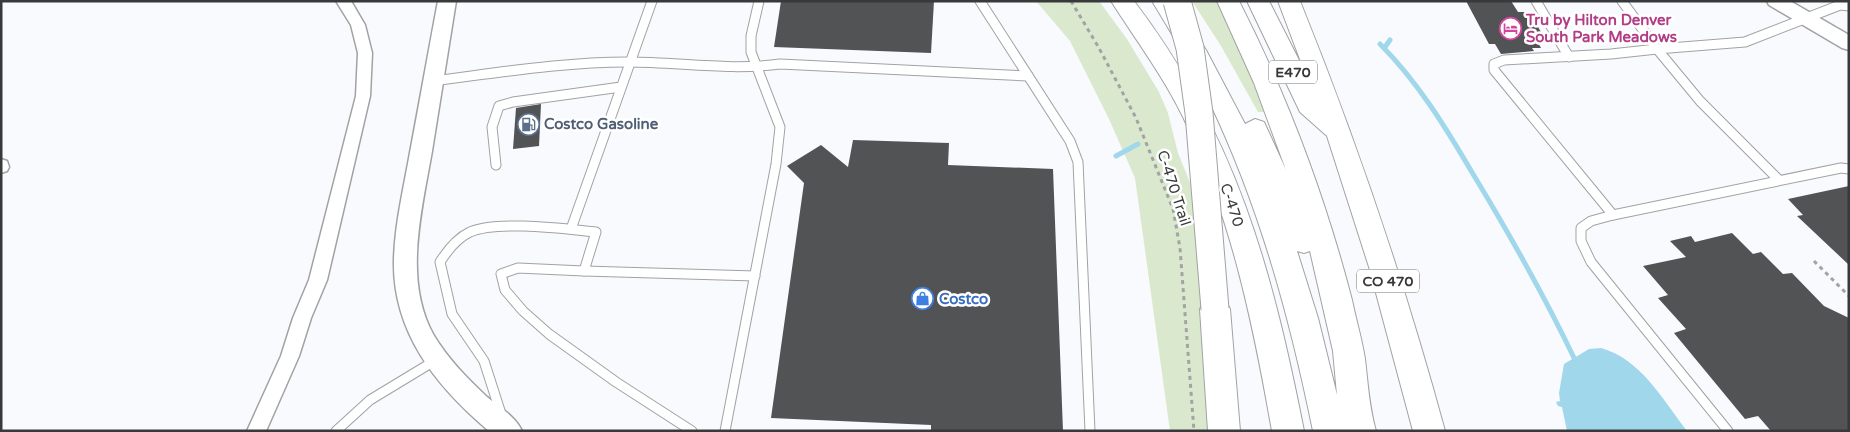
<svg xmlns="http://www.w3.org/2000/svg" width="1850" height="432" font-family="'Varela Round',sans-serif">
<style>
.green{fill:#dae9cd}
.water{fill:#a0d7ea}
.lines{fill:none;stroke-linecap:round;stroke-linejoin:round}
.stream{stroke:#a0d7ea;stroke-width:5}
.building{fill:#525355}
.lane-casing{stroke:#a0a2a4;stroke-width:11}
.street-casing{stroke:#a0a2a4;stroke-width:3}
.secondary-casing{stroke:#a0a2a4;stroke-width:3}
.highway-casing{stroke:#a0a2a4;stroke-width:2}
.path{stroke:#a2a3a5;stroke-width:3;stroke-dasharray:4 4;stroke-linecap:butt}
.lane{stroke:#fff;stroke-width:9}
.street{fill:#fff;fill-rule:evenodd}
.secondary{fill:#fff;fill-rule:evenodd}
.highway{fill:#fff;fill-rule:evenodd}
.highway-bridge-casing{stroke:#a0a2a4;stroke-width:29;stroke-linecap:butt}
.highway-bridge{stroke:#fff;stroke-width:27}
.labels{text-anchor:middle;stroke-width:5;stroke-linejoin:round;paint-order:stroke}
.shield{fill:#fff;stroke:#747475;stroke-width:1}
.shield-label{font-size:14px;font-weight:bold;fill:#38393a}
.hotel-label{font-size:15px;font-weight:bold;fill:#b23c85;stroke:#fff;text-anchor:start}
.service-label{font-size:15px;font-weight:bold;fill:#4e5e75;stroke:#fff;text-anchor:start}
.street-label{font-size:15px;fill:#38393a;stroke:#fff}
.shop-label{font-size:15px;font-weight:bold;fill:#366cbe;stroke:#fff;text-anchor:start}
</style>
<rect width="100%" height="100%" fill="#f9fafd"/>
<!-- green -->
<g class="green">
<polygon points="1036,1 1099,1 1127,39 1159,92 1168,113 1178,153 1195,195 1211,431 1170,431 1135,178 1109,119 1070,41"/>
<polygon points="1192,1 1217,1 1266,112 1258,112 1221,46"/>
</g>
<!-- water -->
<path class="water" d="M 1601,348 C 1641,359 1663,400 1687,431 L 1567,431 L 1562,407 L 1558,406 L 1556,402 L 1560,401 L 1559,393 L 1564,364 L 1589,349 Z"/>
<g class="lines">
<!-- stream -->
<g class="stream">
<path d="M 1380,44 C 1418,82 1446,128 1473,174 C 1510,235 1545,297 1576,362"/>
<polyline points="1385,47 1390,40"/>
<polyline points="1116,156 1138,144"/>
</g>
</g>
<!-- building -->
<g class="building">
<polygon points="781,1 934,1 931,53 774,47"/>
<polygon points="1466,1 1511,1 1518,12 1529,12 1541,32 1532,32 1541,48 1532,48 1534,51 1501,54 1495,44 1489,44"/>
<polygon points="541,104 539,146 513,149 516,108"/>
<polygon points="853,140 949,143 948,165 1053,169 1063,431 931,431 931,425 771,418 804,183 787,166 821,145 848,167"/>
<polygon points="1849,186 1849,265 1797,216 1803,215 1788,199"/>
<polygon points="1732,233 1753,254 1761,252 1783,274 1792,273 1824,306 1849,318 1849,431 1771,431 1758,416 1745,419 1674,333 1686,329 1658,298 1668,295 1643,266 1686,257 1670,241 1691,236 1695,242"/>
</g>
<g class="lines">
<defs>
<g id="lane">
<polyline points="980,1 1070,141 1078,162 1090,431"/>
<polyline points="1536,1 1569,57"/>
<path d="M 432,81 C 497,73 562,62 628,62 C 679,62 730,71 780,64 L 1028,76"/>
<polyline points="496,165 492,127 499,106 513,102 621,87"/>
<polyline points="1779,180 1700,101 1657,49 1745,42 1840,5 1849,6"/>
<polyline points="1613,215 1494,70 1494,64 1504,60 1611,54 1657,49 1622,1"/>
<polyline points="571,229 652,1"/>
<polyline points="584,271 755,276"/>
<path d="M 502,417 L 484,361 L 452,314 L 440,262 C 447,251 457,238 470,232 C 498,220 565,229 596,232 L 584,271 L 518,268 L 501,274 L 505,290 L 523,311 L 549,334 L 616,382 L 692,431"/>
<polyline points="336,431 370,400 436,360"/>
<polyline points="725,431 776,164 780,127 751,52 751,36 759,1"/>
<polyline points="1728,431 1591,262 1581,241 1581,228 1591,221 1613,215 1841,168 1849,169"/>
</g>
<g id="street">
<polygon points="336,1 351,1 365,25 372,53 370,96 327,280 311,318 299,356 266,431 247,431 281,356 293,318 309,280 356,96 358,53 351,25"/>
<polygon points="1,159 7,161 9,167 7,171 1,173"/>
</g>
<g id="secondary">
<path d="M 438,1 L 456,1 C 448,51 440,101 432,151 C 422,209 403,279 433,334 C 447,358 467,378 487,397 C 499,407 515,416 522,431 L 489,431 C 436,386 392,332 394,259 C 395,225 403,191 409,158 C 419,106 428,53 438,1 Z"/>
<polygon points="1767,1 1790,1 1849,35 1849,50 1842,48 1769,5"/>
</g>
<g id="highway">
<path d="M 1111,1 L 1134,1 C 1236,135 1272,269 1304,431 L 1272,431 C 1253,323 1231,216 1183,117 C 1163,76 1136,40 1111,1 Z"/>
<path d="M 1152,1 L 1174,1 L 1206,50 L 1245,124 L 1255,119 L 1264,122 L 1286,170 L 1254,83 L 1217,1 L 1239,1 C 1288,97 1325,196 1352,300 C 1356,320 1362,339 1365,359 C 1368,384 1369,407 1376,431 L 1313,431 C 1290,318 1260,208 1210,103 C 1193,68 1172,34 1152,1 ZM 1297,251 L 1304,253 L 1310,251 L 1333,351 L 1337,395 L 1318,318 Z"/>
<path d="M 1247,1 L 1269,1 L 1304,70 L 1278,1 L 1300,1 C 1357,142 1405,284 1445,431 L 1413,431 L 1369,267 L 1327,136 L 1300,112 Z"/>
<polygon points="1215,297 1225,300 1230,309 1240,431 1208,431 1200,309 1205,300"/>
</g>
</defs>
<!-- lane casing -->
<use href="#lane" class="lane-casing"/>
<!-- street casing -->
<use href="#street" class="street-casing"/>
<!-- secondary casing -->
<use href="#secondary" class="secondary-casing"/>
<!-- highway casing -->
<use href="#highway" class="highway-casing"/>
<!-- path -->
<g class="path">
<polyline points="1071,1 1099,48 1136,118 1173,209 1180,248 1194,431"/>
<polyline points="1814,261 1849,296"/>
</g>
<!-- lane -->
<use href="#lane" class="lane"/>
<!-- street -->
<use href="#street" class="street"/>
<!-- secondary -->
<use href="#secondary" class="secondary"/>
<!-- highway -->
<use href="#highway" class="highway"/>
<defs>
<polyline id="highway-bridge" points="1177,1 1190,48 1199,113 1215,309"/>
</defs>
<!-- highway-bridge casing -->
<use href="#highway-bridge" class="highway-bridge-casing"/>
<!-- highway-bridge -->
<use href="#highway-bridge" class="highway-bridge"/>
</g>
<!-- icons -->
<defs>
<symbol id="hotel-ring" viewBox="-11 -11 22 22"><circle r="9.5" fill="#fff" stroke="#d1479c" stroke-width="1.5"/><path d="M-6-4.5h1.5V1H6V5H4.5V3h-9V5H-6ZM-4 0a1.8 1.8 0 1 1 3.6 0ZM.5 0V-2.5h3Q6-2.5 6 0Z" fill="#d1479c"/></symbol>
<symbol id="fuel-ring" viewBox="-11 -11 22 22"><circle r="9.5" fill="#fff" stroke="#5c6f8a" stroke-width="1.5"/><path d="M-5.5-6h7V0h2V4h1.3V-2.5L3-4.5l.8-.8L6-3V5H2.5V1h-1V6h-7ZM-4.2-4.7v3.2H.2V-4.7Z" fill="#5c6f8a"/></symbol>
<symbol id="shop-ring" viewBox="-11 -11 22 22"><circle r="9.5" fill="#fff" stroke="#3f7fe0" stroke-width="1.5"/><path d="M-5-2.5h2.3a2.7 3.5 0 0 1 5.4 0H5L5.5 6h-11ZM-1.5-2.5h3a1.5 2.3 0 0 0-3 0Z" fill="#3f7fe0"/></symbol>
</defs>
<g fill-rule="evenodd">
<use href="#hotel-ring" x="1498" y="16" width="25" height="25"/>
<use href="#fuel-ring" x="516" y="112" width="25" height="25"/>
<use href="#shop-ring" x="910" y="286" width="25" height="25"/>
</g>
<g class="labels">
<!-- shield labels -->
<g class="shield">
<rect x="1269" y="60.5" width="48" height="23" rx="4"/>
<rect x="1357" y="269.5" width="62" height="23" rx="4"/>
</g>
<g class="shield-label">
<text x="1293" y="77">E470</text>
<text x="1388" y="286">CO 470</text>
</g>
<!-- hotel labels -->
<g class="hotel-label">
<text x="1526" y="25">Tru by Hilton Denver<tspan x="1526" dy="17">South Park Meadows</tspan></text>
</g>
<!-- service labels -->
<g class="service-label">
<text x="544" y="129">Costco Gasoline</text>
</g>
<!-- street labels -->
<g class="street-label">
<text transform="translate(1174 188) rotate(72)" y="5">C-470 Trail</text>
<text transform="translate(1232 205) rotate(72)" y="5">C-470</text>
</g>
<!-- shop labels -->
<g class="shop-label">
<text x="939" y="304">Costco</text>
</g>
</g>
<!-- border -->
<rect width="1850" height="432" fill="none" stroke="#38393a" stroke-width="5"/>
</svg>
